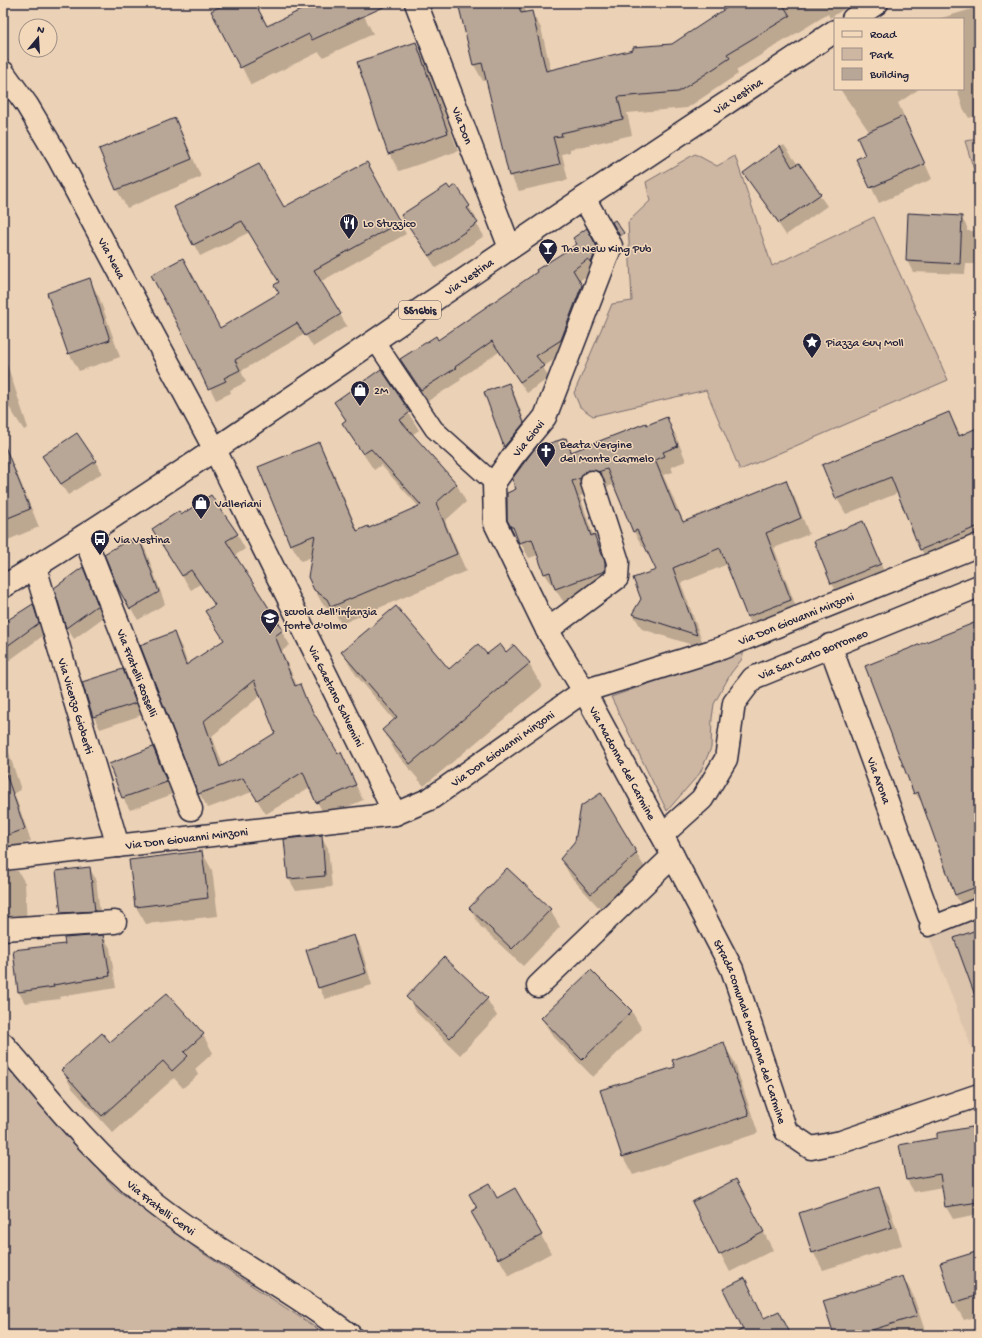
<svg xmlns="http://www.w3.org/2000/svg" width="982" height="1338" font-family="'Gochi Hand',sans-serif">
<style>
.built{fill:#dcc4ac}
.green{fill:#cdb7a3;stroke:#786c6f}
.shadow{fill:#0003;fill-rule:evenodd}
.building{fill:#b8a697;stroke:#22223b;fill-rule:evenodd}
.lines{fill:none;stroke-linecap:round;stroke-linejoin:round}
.pedestrian-casing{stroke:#22223b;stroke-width:21}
.minor-casing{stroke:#22223b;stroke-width:25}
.primary-casing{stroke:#22223b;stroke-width:25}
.pedestrian{stroke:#f3d8ba;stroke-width:18}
.minor{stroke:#f3d8ba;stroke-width:22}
.primary{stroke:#f3d8ba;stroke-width:22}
.labels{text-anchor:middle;stroke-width:3;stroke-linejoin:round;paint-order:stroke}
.shield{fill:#f3d8ba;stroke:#615961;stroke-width:1}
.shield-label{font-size:11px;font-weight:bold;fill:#22223b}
.street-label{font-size:12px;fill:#22223b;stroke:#f3d8ba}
.poi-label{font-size:12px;fill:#22223b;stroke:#f3d8ba;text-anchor:start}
</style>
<rect width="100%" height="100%" fill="#ebd1b5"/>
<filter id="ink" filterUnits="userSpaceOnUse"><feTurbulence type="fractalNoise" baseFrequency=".025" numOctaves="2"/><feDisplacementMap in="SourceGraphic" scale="8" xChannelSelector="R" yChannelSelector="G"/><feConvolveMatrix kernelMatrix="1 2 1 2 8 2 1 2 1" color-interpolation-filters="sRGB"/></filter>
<g filter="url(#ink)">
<!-- built -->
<polygon class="built" points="979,914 979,1067 928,934"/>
<!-- green -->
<g class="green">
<polygon points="979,139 979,186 965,141"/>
<polygon points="695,154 717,166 735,156 772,266 874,217 948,380 740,470 706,390 593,416 580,407 574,393 612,304 632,301 628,222 650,201 646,182"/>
<polygon points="744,650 742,659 731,673 714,704 712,718 711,748 700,773 667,811 611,697"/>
<polygon points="3,1063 115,1188 201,1252 327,1335 3,1335"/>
</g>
<!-- shadow -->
<g class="shadow">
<polygon points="229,3 255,3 268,27 305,9 302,3 358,3 373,34 323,57 319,52 251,85 213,11"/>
<polygon points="459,3 523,3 526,13 531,12 541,28 551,71 673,45 726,10 723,4 725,3 841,3 844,9 830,18 828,14 736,70 738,74 687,108 627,113 632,135 570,149 570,152 562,154 568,180 519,191 510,175 487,80 483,81 474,65"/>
<polygon points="979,7 979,115 969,118 963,108 957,89 963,89 963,19 938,19"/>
<polygon points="416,43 426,61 458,151 399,171 389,153"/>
<polygon points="840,89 919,89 898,103 932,179 879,203 858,159 866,155 870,133"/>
<polygon points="174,119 184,137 201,177 127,208 117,190 100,149"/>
<polygon points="784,145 827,206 786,235 744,173"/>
<polygon points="373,175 406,234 320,282 347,326 313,347 305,334 241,371 246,382 230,390 231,393 216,400 181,329 220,330 281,294 280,282 250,232 200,256 175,208 283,209"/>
<polygon points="456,186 476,218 474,220 484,236 436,268 402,215"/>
<polygon points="961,217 967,227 967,231 979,231 979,264 966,264 965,274 913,272 907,261"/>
<polygon points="586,230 603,259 595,270 579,281 588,297 567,351 543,367 549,378 527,393 499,352 460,378 461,380 428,401 401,359 438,341 578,245"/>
<polygon points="89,280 99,297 120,357 79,371 69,353"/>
<polygon points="3,352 28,428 24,430 3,398"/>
<polygon points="381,370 419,430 412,435 457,485 466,502 445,521 466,571 341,624 336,614 322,603 312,585 312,557 301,561 291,544 318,443 328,460 358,531 369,529 419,507 381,465 374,470 343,424 346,421 335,402"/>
<polygon points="508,384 515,396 530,436 512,458 505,446 485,393"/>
<polygon points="949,413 961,436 979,428 979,545 929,565 921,549 898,493 846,514 837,498"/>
<polygon points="666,419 675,434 686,461 671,467 673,472 663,475 684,523 785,481 794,496 809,534 774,548 799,615 756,632 747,616 728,564 681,583 705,649 642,629 633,614 657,570 645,545 643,547 634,532 615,484 607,487 597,485 589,493 580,496 593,535 603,550 613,578 565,604 545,574 538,555 529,558 512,527 517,490 566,439 573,452"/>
<polygon points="6,453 16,471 39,527 3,542 3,454"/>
<polygon points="95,461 102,473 68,495 50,468"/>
<path d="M 181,516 L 237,534 L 245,549 L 234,556 L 290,645 L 282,651 L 297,686 L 299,685 L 314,715 L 338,754 L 340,753 L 363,800 L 325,817 L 310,787 L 266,814 L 252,792 L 208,808 L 199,793 L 174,633 L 182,648 L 188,665 L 224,641 L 206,611 L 215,606 L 200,584 L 191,590 L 153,530 ZM 261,695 L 277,733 L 223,766 L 212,736 Z"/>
<polygon points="862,522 886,576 839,595 832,584 815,542"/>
<polygon points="139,539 146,551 165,604 138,620 127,602 132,544"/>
<polygon points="82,569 89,580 104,617 74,639 67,628 56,589"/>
<polygon points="33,606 39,616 44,635 3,665 3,624"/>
<polygon points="979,631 979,900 962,906 955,895 923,804 915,793"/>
<polygon points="514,647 529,664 542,687 424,786 396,753 383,730 394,720 356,675 342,652 448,670 506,653"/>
<polygon points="122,670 129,682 142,715 100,729 94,717 84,683"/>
<polygon points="3,718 8,732 3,734"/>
<polygon points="3,743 9,753 21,790 14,793 31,841 3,851"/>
<polygon points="153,749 160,760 173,794 130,810 123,798 111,765"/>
<polygon points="321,836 328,848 332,887 296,891 289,879 285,840"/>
<polygon points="576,841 636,853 647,871 602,911 571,877 561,859"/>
<polygon points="202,852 212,870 218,916 146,924 136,907"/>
<polygon points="89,868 96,879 101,922 69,924 62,913"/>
<polygon points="3,871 18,871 25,883 27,927 3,931"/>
<polygon points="470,908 550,910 560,927 523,966 480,926"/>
<polygon points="103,936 110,948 116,988 59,997 60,999 25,1003 18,991 66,945"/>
<polygon points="354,936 361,948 372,985 325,999 319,987"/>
<polygon points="591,971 632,1012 642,1029 593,1077 553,1036 542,1019"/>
<polygon points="167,994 203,1035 213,1053 195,1069 198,1075 183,1088 174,1078 113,1133 72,1088 62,1070 110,1044"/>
<polygon points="407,997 487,999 497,1016 460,1055 418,1014"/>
<polygon points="723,1044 734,1061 758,1133 633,1175 623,1157 602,1091 676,1067"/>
<polygon points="971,1128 979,1145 979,1214 953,1219 946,1207 943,1187 914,1192 907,1180 901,1146 939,1139"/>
<polygon points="736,1180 773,1250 730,1272 693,1202"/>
<polygon points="879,1189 889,1206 902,1245 823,1270 813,1252"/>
<polygon points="497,1199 525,1207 551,1253 509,1276 473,1212"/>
<polygon points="979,1252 979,1316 964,1320 954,1303 941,1264"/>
<polygon points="903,1277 913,1295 926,1334 835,1335"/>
</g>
<!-- building -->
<g class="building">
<polygon points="227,3 255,3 267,26 303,9 301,3 392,3 312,40 309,34 240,68 211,11"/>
<polygon points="458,3 518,3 521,13 532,11 546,71 633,50 633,47 672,44 734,3 782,3 790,16 727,54 730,58 678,92 618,97 623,119 561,133 562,136 553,137 560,164 509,176 482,63 473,65"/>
<polygon points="416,42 448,133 388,154 357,62"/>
<polygon points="903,116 925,164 870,188 856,159 865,155 857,137"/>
<polygon points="175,118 192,159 116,190 99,149"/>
<polygon points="780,146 792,167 799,163 821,194 779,223 743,173"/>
<polygon points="367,162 400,222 314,270 341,314 305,336 297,323 235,360 240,370 224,378 226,381 208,389 180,329 151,275 183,258 220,328 279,293 274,285 279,282 242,221 193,245 174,207 259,164 284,207"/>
<polygon points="447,185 450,189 456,185 470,206 467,208 478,223 429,256 401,215"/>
<polygon points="908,213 962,216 960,264 906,261"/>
<polygon points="615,220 624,233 620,236 612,222"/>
<polygon points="587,228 597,247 591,263 588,259 573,270 582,285 561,340 536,356 544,366 520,382 492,341 455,367 456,368 421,390 400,359 436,336 438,340 537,272 536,270 577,244 573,238"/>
<polygon points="90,278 110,340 68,354 47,293"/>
<polygon points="381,369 410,412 400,420 457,484 436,503 457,554 331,607 327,599 314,590 308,577 315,535 290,545 258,467 319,442 357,531 368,526 369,528 421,505 371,449 363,454 342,423 346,420 334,402"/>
<polygon points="509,383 524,423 504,447 484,392"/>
<polygon points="949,412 959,436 979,427 979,526 920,550 891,477 836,499 822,465"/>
<polygon points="667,417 678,446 663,452 665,456 655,460 676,511 678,511 683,522 786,480 801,518 766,533 791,600 747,617 720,548 673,568 697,635 632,614 641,599 633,578 656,570 637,530 633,532 607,469 598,472 588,470 581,478 572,481 591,536 594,534 605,562 605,571 555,589 550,572 544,574 532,539 519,543 513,527 511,527 507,520 507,493 516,489 512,479 535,448 566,438 571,452 646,423 647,425"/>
<polygon points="77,433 96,461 61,484 42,456"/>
<polygon points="4,444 30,509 3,520 3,445"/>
<path d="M 211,495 L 238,534 L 226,541 L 283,630 L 275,636 L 295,686 L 300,684 L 307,702 L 338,753 L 341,752 L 356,785 L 316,803 L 303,772 L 257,800 L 243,778 L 198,794 L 140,645 L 174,632 L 186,665 L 224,640 L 205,611 L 215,605 L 191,570 L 182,576 L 152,529 L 179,511 L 181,515 ZM 254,680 L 275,733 L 220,767 L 204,721 Z"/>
<polygon points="863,521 881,564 831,584 814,541"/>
<polygon points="139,538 159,592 130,609 119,590 104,554 130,539 132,543"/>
<polygon points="83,567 98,605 66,628 54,588"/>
<polygon points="33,604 39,623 3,649 3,623"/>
<polygon points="396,606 449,669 478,644 487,654 500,644 506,652 514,645 530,663 410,764 382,730 397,717 341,652"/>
<polygon points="979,621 979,886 955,895 918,792 914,794 865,666"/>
<polygon points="123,669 136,703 93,717 82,682"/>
<polygon points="153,747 167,782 122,798 109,764"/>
<polygon points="3,774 6,774 25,829 3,837"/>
<polygon points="601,793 637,853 591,894 560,859 575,841 581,806"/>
<polygon points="322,835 325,876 288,879 284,839"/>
<polygon points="202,851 208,898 135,907 129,860"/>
<polygon points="90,867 95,911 61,913 56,871"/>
<polygon points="507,868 551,909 512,949 469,908"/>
<polygon points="979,929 979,1000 977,1001 954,938"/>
<polygon points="103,935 110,976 53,985 54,987 18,992 13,950 65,944 64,938"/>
<polygon points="354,935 366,973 318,988 306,950"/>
<polygon points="444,957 488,998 450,1038 406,997"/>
<polygon points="591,970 632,1011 582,1060 541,1018"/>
<polygon points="167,993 204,1034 184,1052 188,1056 172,1071 163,1061 102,1116 61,1070 102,1033 110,1042"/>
<polygon points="724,1042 749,1115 622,1157 600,1090 675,1067 672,1060"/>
<polygon points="972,1127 979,1168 979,1202 945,1207 940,1174 906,1180 899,1145 937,1138 937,1133"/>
<polygon points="736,1179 764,1232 719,1255 692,1202"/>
<polygon points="489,1183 497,1198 515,1188 542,1235 498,1259 471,1212 477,1208 469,1194"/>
<polygon points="879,1187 892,1227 812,1253 799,1213"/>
<polygon points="979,1251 979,1295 953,1303 940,1263"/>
<polygon points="903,1276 917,1316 856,1335 834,1335 823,1301"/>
<polygon points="745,1278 764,1318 779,1311 791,1335 732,1335 743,1329 723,1289"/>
</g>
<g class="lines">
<defs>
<g id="pedestrian">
<polyline points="375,341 434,429 494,483"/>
<polyline points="929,927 979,907"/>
</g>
<g id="minor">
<path id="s1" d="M 416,3 L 510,248"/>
<path id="s2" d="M 3,72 L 27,105 L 58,157 L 214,448 L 395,814"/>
<path id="s3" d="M 584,198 L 611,246 L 545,417 L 513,456 L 494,483 L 495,523 L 547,630 L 584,691 L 662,835 L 732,969 L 786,1131 L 811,1148 L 841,1142 L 979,1095"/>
<path id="s4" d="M 84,536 L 191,809"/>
<path id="s5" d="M 35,567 L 118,846"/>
<polyline points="547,630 617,578 618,562 592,482"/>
<path id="s6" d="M 830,645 L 929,916"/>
<path id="s7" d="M 662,835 L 702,799 L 726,759 L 734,703 L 753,678 L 979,586"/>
<path id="s8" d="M 3,859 L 395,814 L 430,799 L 584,691 L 722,648 L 979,545"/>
<polyline points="3,929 115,922"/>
<polyline points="538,986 673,856"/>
<path id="s9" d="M 3,1044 C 48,1095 90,1150 143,1194 C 207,1247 284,1284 350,1335"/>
</g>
<g id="primary">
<polyline points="853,19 877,3"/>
<path id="s10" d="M 3,587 C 175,480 341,363 509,249 C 616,175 726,104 835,31"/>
</g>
</defs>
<!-- pedestrian casing -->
<use href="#pedestrian" class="pedestrian-casing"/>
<!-- minor casing -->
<use href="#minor" class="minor-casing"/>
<!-- primary casing -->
<use href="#primary" class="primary-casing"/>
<!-- pedestrian -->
<use href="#pedestrian" class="pedestrian"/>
<!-- minor -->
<use href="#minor" class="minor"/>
<!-- primary -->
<use href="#primary" class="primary"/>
</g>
</g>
<!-- icons -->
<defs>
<symbol id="restaurant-pin" viewBox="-11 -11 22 30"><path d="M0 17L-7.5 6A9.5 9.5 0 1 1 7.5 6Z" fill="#22223b" stroke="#f3d8ba"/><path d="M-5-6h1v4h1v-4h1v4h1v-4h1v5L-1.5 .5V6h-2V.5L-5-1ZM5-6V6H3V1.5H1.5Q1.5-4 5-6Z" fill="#fff"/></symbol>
<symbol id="bar-pin" viewBox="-11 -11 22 30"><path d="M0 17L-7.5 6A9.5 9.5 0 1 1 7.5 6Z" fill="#22223b" stroke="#f3d8ba"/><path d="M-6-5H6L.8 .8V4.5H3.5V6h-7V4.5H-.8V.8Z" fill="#fff"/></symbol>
<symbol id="sight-pin" viewBox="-11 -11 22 30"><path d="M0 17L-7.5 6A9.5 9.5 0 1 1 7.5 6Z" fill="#22223b" stroke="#f3d8ba"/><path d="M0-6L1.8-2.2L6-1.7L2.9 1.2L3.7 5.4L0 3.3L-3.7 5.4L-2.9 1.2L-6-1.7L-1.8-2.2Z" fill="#fff"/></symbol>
<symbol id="shop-pin" viewBox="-11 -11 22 30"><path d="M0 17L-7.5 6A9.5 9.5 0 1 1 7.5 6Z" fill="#22223b" stroke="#f3d8ba"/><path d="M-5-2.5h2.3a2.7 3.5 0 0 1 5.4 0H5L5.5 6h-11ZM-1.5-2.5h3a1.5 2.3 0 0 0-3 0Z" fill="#fff"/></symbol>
<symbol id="church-pin" viewBox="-11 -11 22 30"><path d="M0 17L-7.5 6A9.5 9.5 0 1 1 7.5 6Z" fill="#22223b" stroke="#f3d8ba"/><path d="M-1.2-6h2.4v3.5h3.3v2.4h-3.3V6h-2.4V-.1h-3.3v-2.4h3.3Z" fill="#fff"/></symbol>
<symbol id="bus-pin" viewBox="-11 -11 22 30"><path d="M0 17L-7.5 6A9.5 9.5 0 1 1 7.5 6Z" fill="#22223b" stroke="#f3d8ba"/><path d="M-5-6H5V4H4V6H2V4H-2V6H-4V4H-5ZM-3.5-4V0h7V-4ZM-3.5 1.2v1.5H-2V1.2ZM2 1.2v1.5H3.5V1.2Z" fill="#fff"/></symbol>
<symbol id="school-pin" viewBox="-11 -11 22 30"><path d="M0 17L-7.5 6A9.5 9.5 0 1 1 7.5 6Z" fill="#22223b" stroke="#f3d8ba"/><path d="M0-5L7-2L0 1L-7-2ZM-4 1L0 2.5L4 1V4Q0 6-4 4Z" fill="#fff"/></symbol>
</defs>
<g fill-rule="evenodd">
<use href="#restaurant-pin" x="338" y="212" width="22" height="30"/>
<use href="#bar-pin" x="537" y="237" width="22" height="30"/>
<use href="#sight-pin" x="801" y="331" width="22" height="30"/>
<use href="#shop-pin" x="349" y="379" width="22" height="30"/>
<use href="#church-pin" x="535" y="440" width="22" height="30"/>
<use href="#shop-pin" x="190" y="492" width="22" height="30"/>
<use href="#bus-pin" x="89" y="528" width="22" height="30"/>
<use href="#school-pin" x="259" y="607" width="22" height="30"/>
</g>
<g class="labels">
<!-- shield labels -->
<rect class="shield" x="399" y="301" width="42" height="18" rx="3"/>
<g class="shield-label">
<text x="420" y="314">SS16bis</text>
</g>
<!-- street labels -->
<g class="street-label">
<text dy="4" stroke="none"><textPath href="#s10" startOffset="884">Via Vestina</textPath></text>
<text dy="4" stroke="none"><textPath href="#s1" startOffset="131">Via Don</textPath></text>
<text dy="4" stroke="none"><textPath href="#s2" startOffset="216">Via Neva</textPath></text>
<text dy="4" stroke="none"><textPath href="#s10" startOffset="560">Via Vestina</textPath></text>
<text transform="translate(528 438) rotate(-51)" y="4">Via Giovi</text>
<text dy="4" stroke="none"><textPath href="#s8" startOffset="845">Via Don Giovanni Minzoni</textPath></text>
<text dy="4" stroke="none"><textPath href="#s7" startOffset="253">Via San Carlo Borromeo</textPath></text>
<text dy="4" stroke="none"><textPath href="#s4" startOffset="147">Via Fratelli Rosselli</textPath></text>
<text dy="4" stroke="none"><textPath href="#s2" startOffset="708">Via Gaetano Salvemini</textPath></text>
<text dy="4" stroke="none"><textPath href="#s5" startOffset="145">Via Vicenzo Gioberti</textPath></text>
<text dy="4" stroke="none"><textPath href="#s8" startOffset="521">Via Don Giovanni Minzoni</textPath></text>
<text dy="4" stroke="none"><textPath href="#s3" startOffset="634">Via Madonna del Carmine</textPath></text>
<text dy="4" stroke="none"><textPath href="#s6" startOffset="144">Via Arona</textPath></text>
<text dy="4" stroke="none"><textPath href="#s8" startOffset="185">Via Don Giovanni Minzoni</textPath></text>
<text dy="4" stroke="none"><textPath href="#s3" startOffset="932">Strada comunale Madonna del Carmine</textPath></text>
<text dy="4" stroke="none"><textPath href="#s9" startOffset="228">Via Fratelli Cervi</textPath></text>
</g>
<!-- poi labels -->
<g class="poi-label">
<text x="363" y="227">Lo Stuzzico</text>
<text x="562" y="252">The New King Pub</text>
<text x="826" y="346">Piazza Guy Moll</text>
<text x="374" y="394">2M</text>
<text x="560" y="448">Beata Vergine<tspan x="560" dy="14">del Monte Carmelo</tspan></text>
<text x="215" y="507">Valleriani</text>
<text x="114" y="543">Via Vestina</text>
<text x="284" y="615">scuola dell'infanzia<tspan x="284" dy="14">fonte d'olmo</tspan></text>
</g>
</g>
<!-- margin -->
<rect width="982" height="1338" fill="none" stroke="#f3d8ba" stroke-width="16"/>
<rect x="8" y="8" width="966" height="1322" fill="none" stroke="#22223b" stroke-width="1.5" filter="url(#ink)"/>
<!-- legend -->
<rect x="834" y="18" width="130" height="72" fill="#f3d8ba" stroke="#9f8f87"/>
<rect x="842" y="31" width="20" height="6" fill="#f3d8ba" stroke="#9f8f87"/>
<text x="870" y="38" font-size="12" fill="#22223b">Road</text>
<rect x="842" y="48" width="20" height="12" fill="#cdb7a3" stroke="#9f8f87"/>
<text x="870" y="58" font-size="12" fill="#22223b">Park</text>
<rect x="842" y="68" width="20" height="12" fill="#b8a697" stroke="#9f8f87"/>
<text x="870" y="78" font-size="12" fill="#22223b">Building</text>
<!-- north arrow -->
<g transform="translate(38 38) rotate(18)"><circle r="19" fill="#f3d8ba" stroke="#9f8f87"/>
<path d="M0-3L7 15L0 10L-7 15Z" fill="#22223b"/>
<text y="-6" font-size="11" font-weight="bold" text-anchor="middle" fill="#22223b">N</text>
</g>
</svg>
